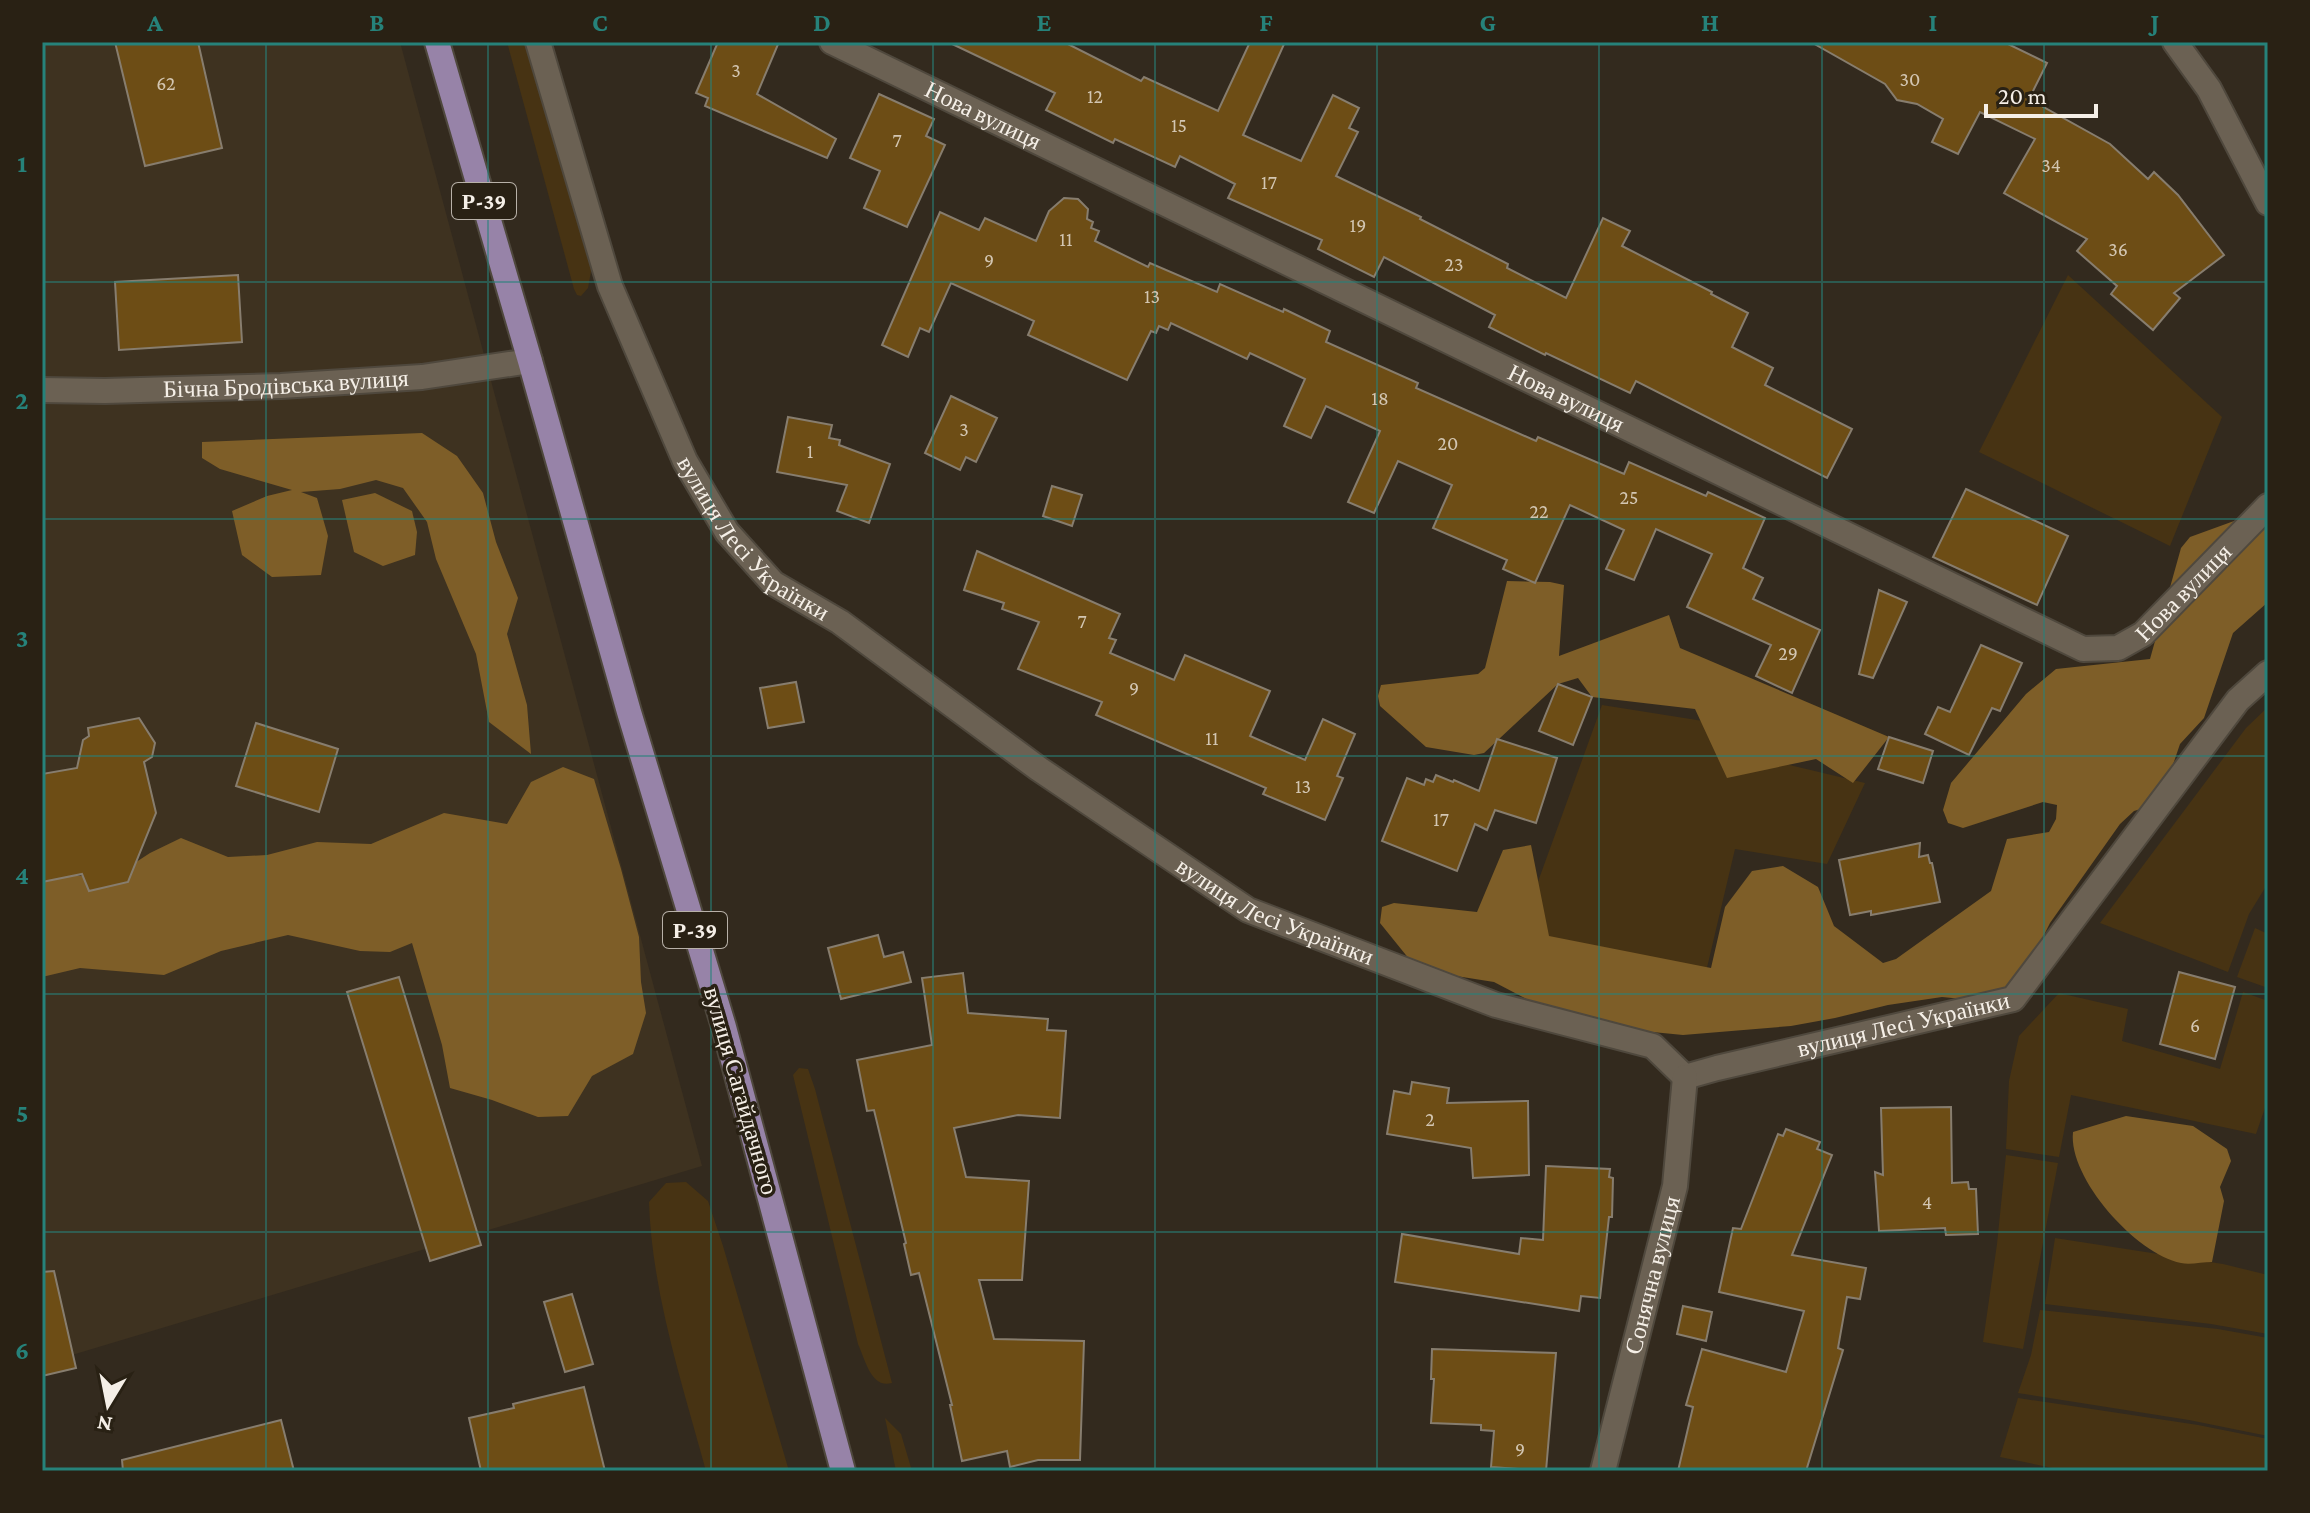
<svg xmlns="http://www.w3.org/2000/svg" width="2310" height="1513" font-family="'Crimson Pro',serif">
<style>
.built{fill:#3e3220}
.green{fill:#473313}
.forest{fill:#7e5e28}
.building{fill:#6d4d15;stroke:#877d6e;stroke-width:2}
.lines{fill:none;stroke-linecap:round;stroke-linejoin:round}
.minor-casing{stroke:#4f483d;stroke-width:28}
.primary-casing{stroke:#4f483d;stroke-width:28}
.minor{stroke:#6b6153;stroke-width:24}
.primary{stroke:#9783a8;stroke-width:24}
.grid{fill:none;stroke:#26827a;stroke-width:2;stroke-opacity:0.55}
.labels{text-anchor:middle;stroke-width:7;stroke-linejoin:round;paint-order:stroke}
.number-label{font-size:20px;fill:#d3c6b2}
.shield{fill:#292114;stroke:#b8b1a8;stroke-width:2}
.shield-label{font-size:22px;font-weight:bold;fill:#f5efe7}
.street-label{font-size:24px;fill:#f5efe7;stroke:#292114}
.neatline{fill:none;stroke:#26827a;stroke-width:3}
.grid-label{font-size:26px;text-anchor:middle;font-weight:bold;fill:#26827a}
</style>
<rect width="100%" height="100%" fill="#332a1e"/>
<!-- built -->
<polygon class="built" points="42,42 400,42 702,1166 42,1364"/>
<!-- green -->
<g class="green">
<polygon points="507,42 528,42 592,266 588,288 581,296 577,295 574,289"/>
<polygon points="2068,275 2222,417 2170,546 1979,452"/>
<polygon points="1602,705 1741,727 1739,753 1865,783 1827,864 1735,849 1705,976 1519,934"/>
<polygon points="2268,707 2268,883 2249,914 2228,972 2100,923 2246,728"/>
<polygon points="2255,928 2268,934 2268,988 2237,977"/>
<polygon points="2243,992 2268,1001 2268,1099 2256,1134 2071,1095 2059,1157 2006,1149 2009,1081 2019,1036 2059,993 2128,1009 2122,1041 2220,1069"/>
<path d="M 799,1068 L 808,1069 L 815,1089 L 892,1383 C 871,1389 865,1359 858,1344 L 793,1075 Z"/>
<polygon points="2006,1155 2058,1163 2023,1349 1983,1342 1997,1244"/>
<path d="M 686,1182 L 708,1201 L 723,1246 L 789,1471 L 706,1471 C 682,1383 652,1293 649,1202 L 666,1183 Z"/>
<polygon points="2055,1238 2223,1264 2268,1275 2268,1334 2211,1324 2045,1304"/>
<polygon points="2040,1310 2218,1329 2268,1338 2268,1436 2189,1420 2018,1393 2031,1355"/>
<polygon points="2018,1398 2198,1425 2268,1439 2268,1471 2067,1471 2000,1457"/>
<polygon points="885,1418 901,1434 912,1471 896,1471"/>
</g>
<!-- forest -->
<g class="forest">
<polygon points="422,433 457,456 483,493 496,542 518,598 507,634 527,705 531,754 489,722 476,654 436,559 427,522 403,488 376,480 340,489 301,492 317,498 328,536 321,575 272,577 242,555 232,511 267,496 292,490 220,469 202,458 202,442"/>
<polygon points="375,493 412,511 417,532 415,555 383,566 354,552 342,500"/>
<polygon points="2245,517 2268,531 2268,602 2233,633 2204,718 2180,744 2160,803 2134,811 2120,824 2050,923 2037,949 2006,988 1973,1000 1942,997 1888,1005 1835,1018 1791,1026 1683,1035 1622,1029 1565,1019 1494,982 1418,970 1380,923 1382,907 1394,903 1477,912 1503,850 1531,845 1549,936 1711,968 1725,907 1752,871 1783,866 1818,887 1834,926 1883,963 1896,959 1991,891 2007,839 2049,832 2056,819 2057,805 2043,802 1963,828 1948,823 1943,810 1951,783 2026,694 2056,669 2150,659 2181,548 2190,537"/>
<polygon points="1507,581 1550,582 1564,585 1559,656 1669,615 1680,648 1889,737 1853,783 1816,759 1727,778 1695,709 1592,697 1578,678 1558,684 1484,753 1474,755 1426,747 1380,706 1378,696 1381,685 1478,674 1485,668"/>
<polygon points="563,767 594,779 621,869 639,937 641,982 646,1013 633,1054 592,1076 568,1116 538,1117 492,1100 450,1088 442,1045 412,943 390,952 360,951 288,935 221,951 164,975 80,968 42,977 42,876 80,876 124,870 150,853 181,838 228,857 267,855 317,842 371,844 444,813 507,824 531,782"/>
<path d="M 2126,1116 L 2193,1126 L 2227,1149 L 2231,1161 L 2220,1187 L 2224,1201 L 2212,1262 C 2202,1262 2190,1265 2181,1263 C 2136,1254 2068,1178 2073,1132 Z"/>
</g>
<!-- building -->
<g class="building">
<polygon points="115,42 198,42 222,148 145,166"/>
<polygon points="718,42 779,42 757,94 836,139 827,158 705,106 708,98 696,93"/>
<polygon points="948,42 1064,42 1141,81 1144,77 1218,111 1250,42 1285,42 1243,135 1301,161 1333,95 1359,108 1349,128 1358,132 1336,176 1421,217 1420,219 1508,264 1507,268 1566,298 1603,218 1630,231 1622,246 1712,292 1711,294 1748,313 1732,347 1773,368 1765,385 1852,429 1827,478 1636,381 1630,393 1546,353 1545,355 1489,327 1495,315 1384,257 1374,277 1318,249 1322,240 1228,198 1235,184 1180,156 1175,167 1115,139 1113,143 1046,110 1055,93"/>
<polygon points="1811,42 2004,42 2047,63 2029,99 2110,144 2148,179 2154,172 2178,195 2224,255 2174,293 2180,298 2153,330 2111,294 2117,286 2077,251 2087,239 2004,193 2035,139 1980,112 1958,154 1932,142 1943,119 1917,104 1897,100 1885,84"/>
<polygon points="879,94 934,119 926,136 945,145 907,227 864,208 880,171 850,158"/>
<polygon points="1064,198 1078,199 1088,209 1087,219 1093,222 1091,228 1099,231 1095,241 1148,267 1150,263 1217,292 1220,284 1283,312 1284,309 1330,331 1326,342 1418,383 1416,388 1536,441 1538,437 1624,474 1629,462 1706,496 1708,492 1765,518 1743,568 1763,578 1753,599 1820,630 1792,693 1756,676 1771,645 1687,607 1712,554 1656,529 1634,580 1606,569 1624,530 1570,505 1535,583 1503,569 1507,560 1433,528 1452,485 1398,461 1374,513 1348,502 1380,431 1326,406 1311,438 1284,426 1305,379 1250,353 1247,359 1171,323 1168,330 1159,326 1156,333 1151,331 1127,380 1028,335 1034,321 951,283 929,332 920,328 908,357 882,345 940,212 979,230 985,218 1036,241 1049,211"/>
<polygon points="238,275 242,342 119,350 115,282"/>
<polygon points="951,396 997,418 976,462 966,457 960,470 925,453"/>
<polygon points="788,417 832,425 829,438 840,440 839,445 890,464 869,523 837,511 847,485 777,472"/>
<polygon points="1052,486 1082,495 1072,526 1043,516"/>
<polygon points="1966,489 2068,536 2037,605 1933,557"/>
<polygon points="977,551 1120,614 1109,638 1116,640 1110,653 1174,680 1185,655 1270,691 1250,736 1305,760 1323,719 1355,734 1337,776 1343,778 1325,820 1263,794 1266,788 1096,715 1102,702 1018,669 1039,622 1002,609 1004,603 964,590"/>
<polygon points="1879,590 1907,602 1873,678 1859,674"/>
<polygon points="1981,645 2022,663 2000,711 1992,708 1969,755 1925,734 1938,707 1950,712"/>
<polygon points="796,682 804,722 768,728 760,688"/>
<polygon points="1558,684 1592,697 1573,745 1539,731"/>
<polygon points="139,718 155,743 152,757 144,762 156,813 128,882 89,891 82,874 42,882 42,774 77,768 83,740 89,736 88,728"/>
<polygon points="256,723 338,749 319,812 236,786"/>
<polygon points="1889,737 1933,751 1923,783 1878,769"/>
<polygon points="1497,739 1557,758 1536,823 1495,810 1487,830 1475,824 1457,871 1382,841 1407,778 1424,785 1426,779 1433,782 1436,775 1453,782 1454,780 1479,791"/>
<polygon points="1920,843 1919,857 1928,855 1930,863 1932,863 1940,902 1871,915 1871,911 1850,915 1839,860"/>
<polygon points="878,935 884,957 903,952 911,982 841,999 828,948"/>
<polygon points="2179,972 2235,987 2215,1059 2160,1044"/>
<polygon points="963,973 968,1013 1048,1019 1047,1030 1066,1031 1060,1118 1018,1115 954,1128 966,1177 1029,1181 1022,1280 979,1280 994,1339 1084,1341 1080,1460 1038,1460 1010,1467 1007,1451 962,1461 950,1405 952,1405 919,1273 911,1275 904,1244 906,1243 874,1110 867,1111 857,1060 932,1045 922,978"/>
<polygon points="399,977 481,1245 430,1261 347,992"/>
<polygon points="1412,1082 1449,1088 1447,1103 1528,1101 1529,1175 1473,1178 1471,1148 1387,1134 1394,1091 1410,1094"/>
<polygon points="1951,1107 1952,1183 1968,1182 1969,1189 1976,1189 1978,1234 1946,1235 1945,1228 1879,1231 1875,1172 1883,1175 1881,1108"/>
<polygon points="1786,1129 1820,1142 1817,1149 1832,1155 1792,1255 1866,1268 1860,1299 1847,1297 1838,1348 1843,1350 1806,1471 1678,1471 1693,1407 1686,1405 1702,1349 1786,1372 1804,1311 1719,1292 1733,1228 1741,1229 1778,1134 1783,1136"/>
<polygon points="1546,1166 1610,1169 1609,1177 1613,1178 1612,1217 1609,1217 1600,1298 1581,1296 1579,1311 1395,1282 1402,1234 1519,1254 1521,1238 1543,1240"/>
<polygon points="54,1271 76,1368 42,1376 42,1272"/>
<polygon points="572,1294 593,1364 565,1372 544,1302"/>
<polygon points="1683,1306 1712,1312 1706,1341 1677,1334"/>
<polygon points="1432,1349 1556,1353 1546,1471 1491,1467 1494,1431 1481,1430 1481,1425 1431,1423 1434,1379 1431,1379"/>
<polygon points="584,1387 605,1471 481,1471 469,1418 514,1408 513,1404"/>
<polygon points="281,1420 294,1471 123,1471 122,1460"/>
</g>
<g class="lines">
<defs>
<g id="minor">
<path id="s1" d="M 538,42 L 610,286 L 685,461 L 727,532 L 773,583 L 840,622 L 1039,769 L 1248,910 L 1496,1005 L 1653,1046 L 1685,1077 L 1717,1068 L 2013,999 L 2238,700 L 2268,673"/>
<path id="s2" d="M 832,42 L 2083,649 L 2118,648 L 2143,634 L 2268,506"/>
<polyline points="2175,42 2209,89 2268,203"/>
<path id="s3" d="M 42,390 L 105,391 L 281,386 L 422,377 L 530,361"/>
<path id="s4" d="M 1603,1471 L 1675,1186 L 1685,1077"/>
</g>
<polyline id="primary" points="437,42 530,361 629,712 724,1027 843,1471"/>
</defs>
<!-- minor casing -->
<use href="#minor" class="minor-casing"/>
<!-- primary casing -->
<use href="#primary" class="primary-casing"/>
<!-- minor -->
<use href="#minor" class="minor"/>
<!-- primary -->
<use href="#primary" class="primary"/>
</g>
<!-- grid -->
<path class="grid" d="M 266,42 L 266,1471M 488,42 L 488,1471M 711,42 L 711,1471M 933,42 L 933,1471M 1155,42 L 1155,1471M 1377,42 L 1377,1471M 1599,42 L 1599,1471M 1822,42 L 1822,1471M 2044,42 L 2044,1471M 42,282 L 2268,282M 42,519 L 2268,519M 42,756 L 2268,756M 42,994 L 2268,994M 42,1232 L 2268,1232"/>
<g class="labels">
<!-- number labels -->
<g class="number-label">
<text x="736" y="77">3</text>
<text x="1910" y="86">30</text>
<text x="166" y="90">62</text>
<text x="1095" y="103">12</text>
<text x="1179" y="132">15</text>
<text x="897" y="147">7</text>
<text x="2051" y="172">34</text>
<text x="1269" y="189">17</text>
<text x="1358" y="232">19</text>
<text x="1066" y="246">11</text>
<text x="2118" y="256">36</text>
<text x="989" y="267">9</text>
<text x="1454" y="271">23</text>
<text x="1152" y="303">13</text>
<text x="1380" y="405">18</text>
<text x="964" y="436">3</text>
<text x="1448" y="450">20</text>
<text x="810" y="458">1</text>
<text x="1629" y="504">25</text>
<text x="1539" y="518">22</text>
<text x="1082" y="628">7</text>
<text x="1788" y="660">29</text>
<text x="1134" y="695">9</text>
<text x="1212" y="745">11</text>
<text x="1303" y="793">13</text>
<text x="1441" y="826">17</text>
<text x="2195" y="1032">6</text>
<text x="1430" y="1126">2</text>
<text x="1927" y="1209">4</text>
<text x="1520" y="1456">9</text>
</g>
<!-- shield labels -->
<g class="shield">
<rect x="452" y="183" width="64" height="36" rx="6"/>
<rect x="663" y="912" width="64" height="36" rx="6"/>
</g>
<g class="shield-label">
<text x="484" y="209">Р-39</text>
<text x="695" y="938">Р-39</text>
</g>
<!-- street labels -->
<g class="street-label">
<text dy="8" stroke="none"><textPath href="#s2" startOffset="168">Нова вулиця</textPath></text>
<text dy="8" stroke="none"><textPath href="#s3" startOffset="244">Бічна Бродівська вулиця</textPath></text>
<text dy="8" stroke="none"><textPath href="#s2" startOffset="816">Нова вулиця</textPath></text>
<text dy="8" stroke="none"><textPath href="#s1" startOffset="550">вулиця Лесі Українки</textPath></text>
<text dy="8" stroke="none"><textPath href="#s2" startOffset="1512">Нова вулиця</textPath></text>
<text dy="8" stroke="none"><textPath href="#s1" startOffset="1198">вулиця Лесі Українки</textPath></text>
<text dy="8" stroke="none"><textPath href="#s1" startOffset="1870">вулиця Лесі Українки</textPath></text>
<text transform="translate(741 1091) rotate(74)" y="8">вулиця Сагайдачного</text>
<text dy="8" stroke="none"><textPath href="#s4" startOffset="202">Сонячна вулиця</textPath></text>
</g>
</g>
<!-- border -->
<rect width="2310" height="1513" fill="none" stroke="#292114" stroke-width="88"/>
<!-- north arrow -->
<g transform="translate(108 1405) rotate(190)" stroke="#292114" stroke-width="6" paint-order="stroke">
<path d="M0-6L14 30L0 20L-14 30Z" fill="#f5efe7"/>
<text y="-12" font-size="22" font-weight="bold" text-anchor="middle" fill="#f5efe7">N</text>
</g>
<!-- scale -->
<path d="M1986 104v12h110v-12" fill="none" stroke="#f5efe7" stroke-width="4"/>
<text x="1998" y="104" font-size="24" fill="#f5efe7" stroke="#292114" stroke-width="6" paint-order="stroke">20 m</text>
<rect x="44" y="44" width="2222" height="1425" class="neatline"/>
<g class="grid-label">
<text x="155" y="31">A</text>
<text x="377" y="31">B</text>
<text x="600" y="31">C</text>
<text x="822" y="31">D</text>
<text x="1044" y="31">E</text>
<text x="1266" y="31">F</text>
<text x="1488" y="31">G</text>
<text x="1710" y="31">H</text>
<text x="1933" y="31">I</text>
<text x="2155" y="31">J</text>
<text x="22" y="172">1</text>
<text x="22" y="409">2</text>
<text x="22" y="647">3</text>
<text x="22" y="884">4</text>
<text x="22" y="1122">5</text>
<text x="22" y="1359">6</text>
</g>
</svg>
